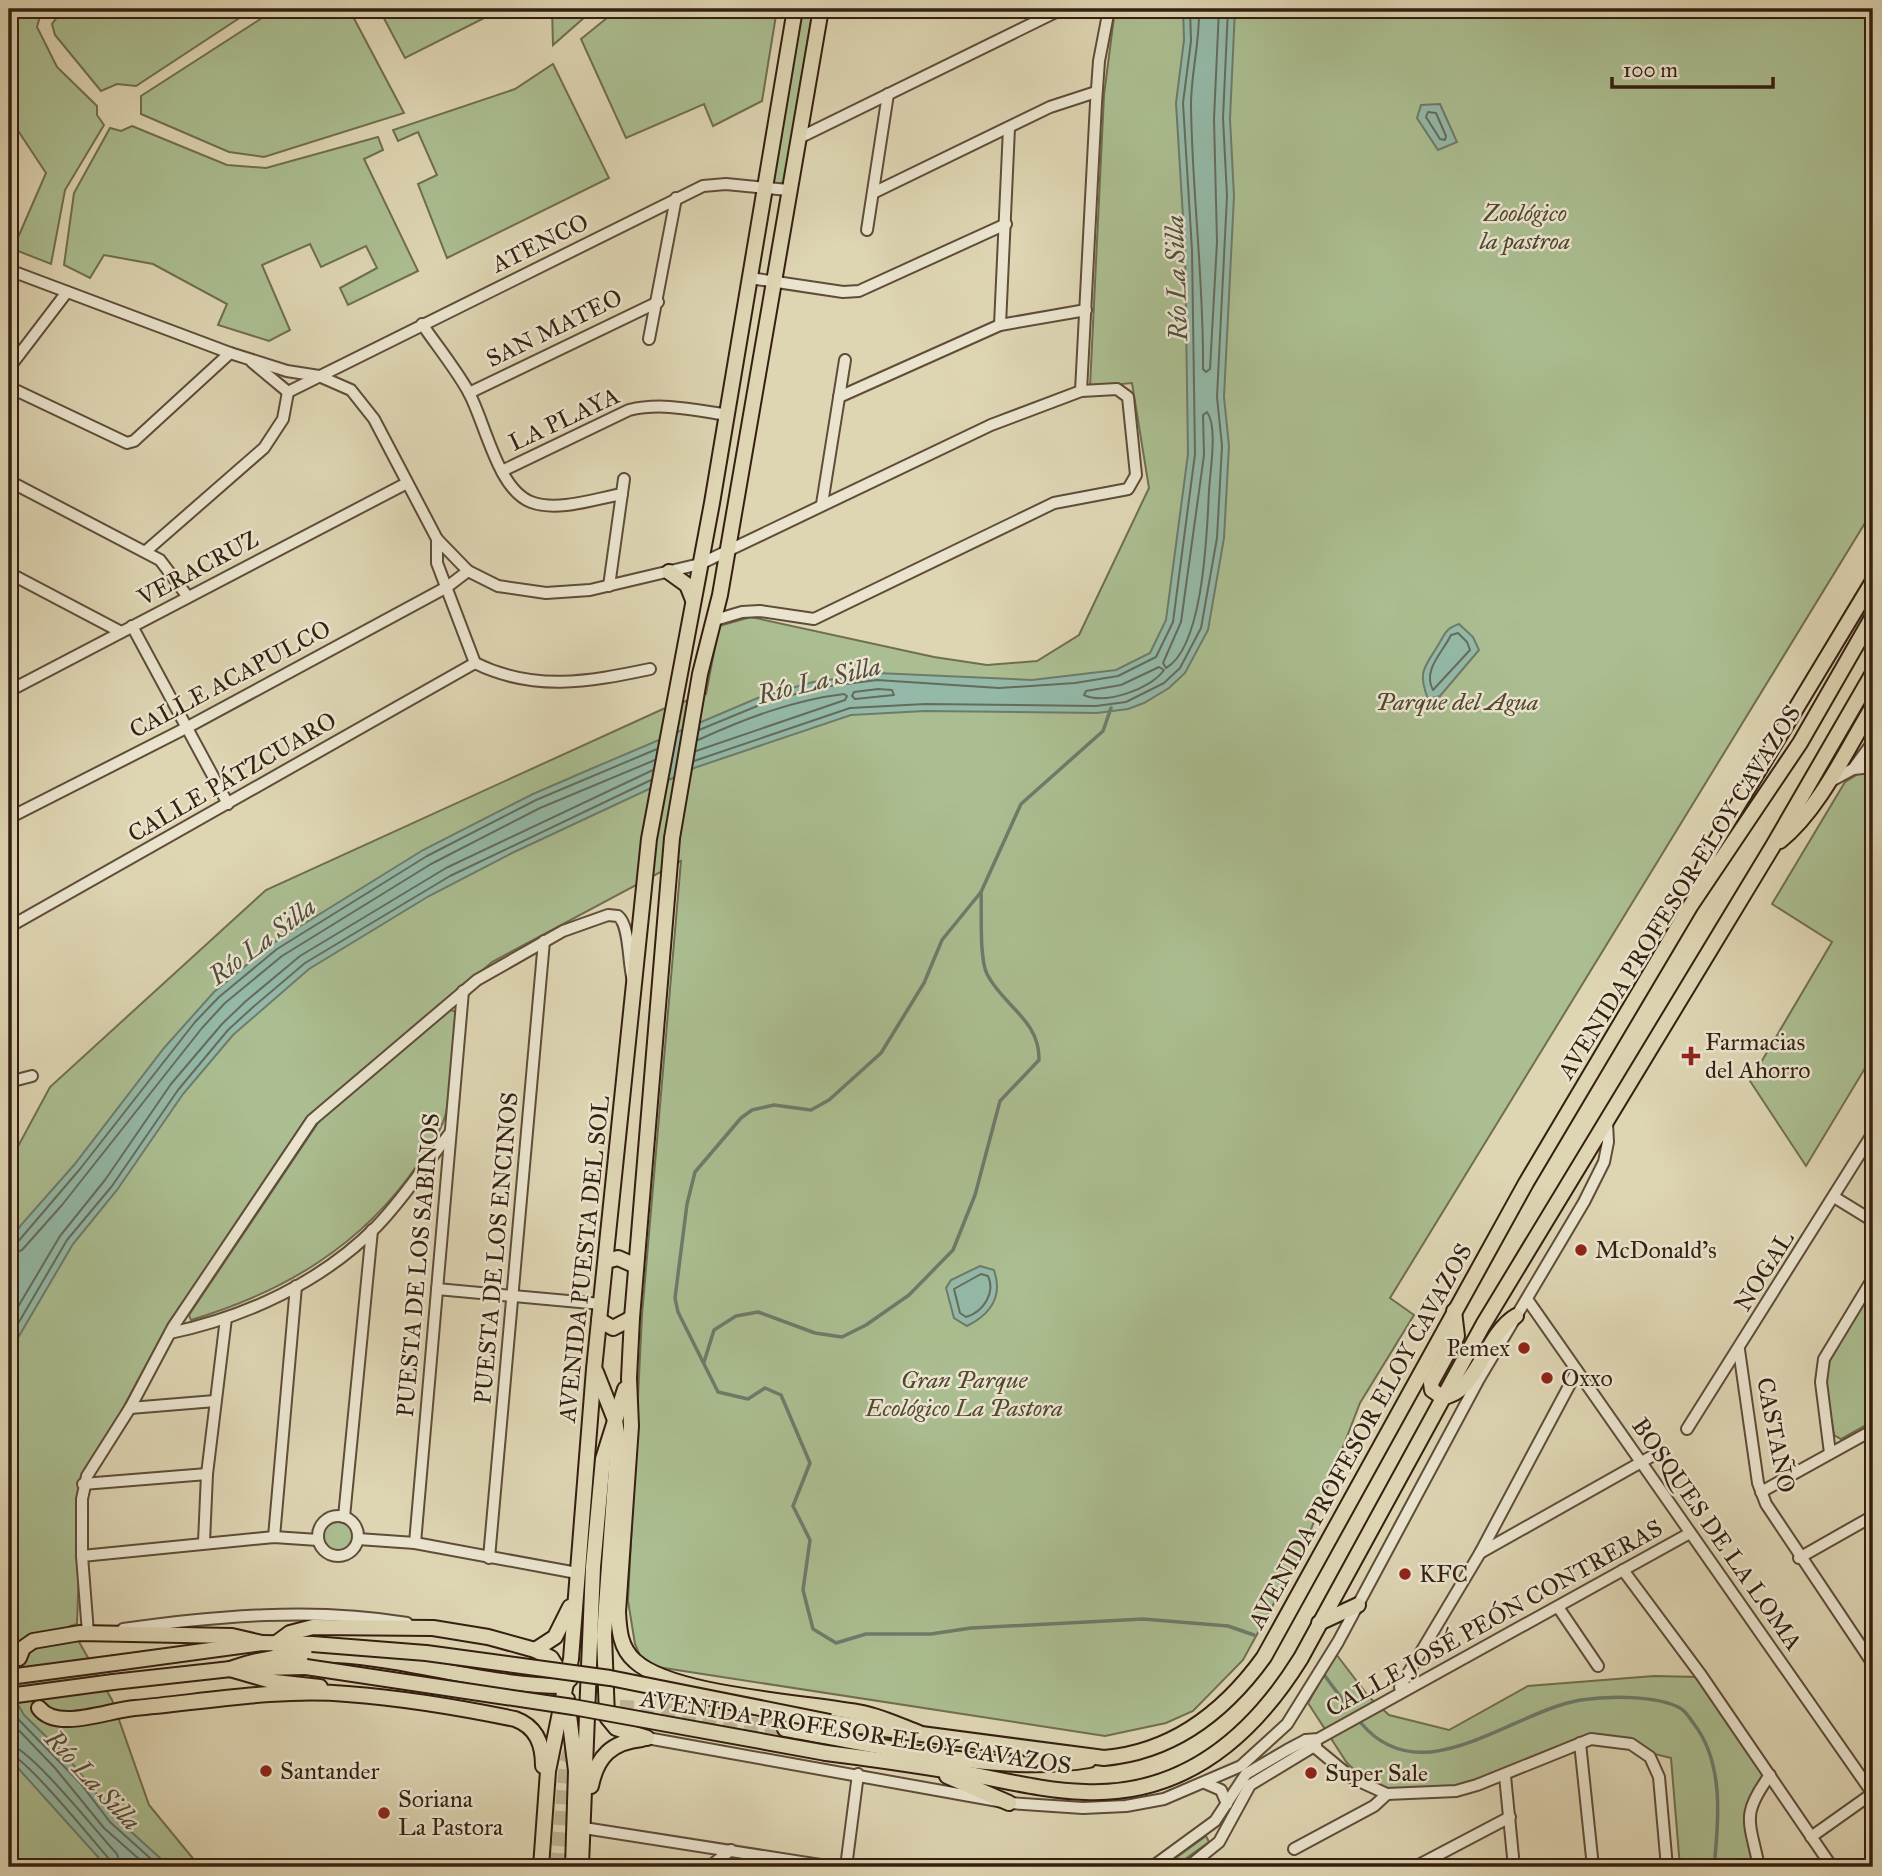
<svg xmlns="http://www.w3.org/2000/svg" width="1882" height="1876" font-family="'IM FELL Great Primer',serif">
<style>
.green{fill:#abbe91;stroke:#706e50;stroke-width:2}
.water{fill:#94b9a8;stroke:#6e7b6b;stroke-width:2}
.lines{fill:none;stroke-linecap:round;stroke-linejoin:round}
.shore{stroke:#646c5c;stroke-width:2}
.stream{stroke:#6e7b6b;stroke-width:3.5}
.major-tunnel{stroke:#bcb192;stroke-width:14;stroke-dasharray:14 7;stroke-linecap:butt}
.minor-casing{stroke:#5f4c39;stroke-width:14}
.major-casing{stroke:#351f10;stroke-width:18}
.minor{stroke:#eae4ce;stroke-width:10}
.major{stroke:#ded5b3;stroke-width:14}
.major-bridge-casing{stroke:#351f10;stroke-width:18;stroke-linecap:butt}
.major-bridge{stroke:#ded5b3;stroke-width:14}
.poi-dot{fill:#8f2418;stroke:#eae4ce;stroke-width:2.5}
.labels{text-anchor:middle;stroke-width:5;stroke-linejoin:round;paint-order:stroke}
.park-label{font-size:24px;font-style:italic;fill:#524730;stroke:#eae4ce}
.street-label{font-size:24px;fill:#351f10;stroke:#eae4ce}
.poi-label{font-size:24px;fill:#351f10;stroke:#eae4ce;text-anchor:start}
.water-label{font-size:26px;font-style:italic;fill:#524d3e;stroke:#eae4ce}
</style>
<rect width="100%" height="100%" fill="#ded5b3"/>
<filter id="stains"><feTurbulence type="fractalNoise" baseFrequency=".00286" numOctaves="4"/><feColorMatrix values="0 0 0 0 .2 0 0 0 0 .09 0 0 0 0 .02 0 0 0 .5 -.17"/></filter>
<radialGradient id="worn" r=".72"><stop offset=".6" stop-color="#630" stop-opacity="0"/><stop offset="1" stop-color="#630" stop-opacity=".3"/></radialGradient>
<!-- green -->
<g class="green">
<polygon points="24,9 42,9 37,27 57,67 97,106 97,115 104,125 65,190 51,264 13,249 46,173 9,117 9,19"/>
<polygon points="63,9 244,9 247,13 136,86 117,84 101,91 55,35 52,24"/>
<polygon points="276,9 349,9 404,113 264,157 229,152 141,114 141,96"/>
<polygon points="379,9 502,9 405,58"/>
<polygon points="552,9 594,9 553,45"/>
<polygon points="618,9 777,9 762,101 713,126 704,104 626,138 581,39"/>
<polygon points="796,9 813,9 784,182 777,185 769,179"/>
<polygon points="1115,9 1873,9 1873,510 1390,1298 1414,1315 1360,1403 1303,1550 1243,1660 1193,1711 1166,1723 1105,1736 651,1666 640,1656 635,1644 628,1601 642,1315 681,861 492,962 319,1110 168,1324 82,1485 77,1624 70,1626 112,1700 149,1805 200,1867 9,1867 9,1163 50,1087 266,890 663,709 706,694 719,626 751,617 934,657 987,665 1037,661 1079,635 1149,488 1132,383 1090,387 1104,95"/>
<polygon points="553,64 609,178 447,258 418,184 437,175 418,132 398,141 393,130 515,89"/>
<polygon points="132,126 227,165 266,168 378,137 383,150 364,159 418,271 348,305 340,288 377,268 366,246 321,267 310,244 262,265 290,330 269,341 218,325 227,304 153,264 104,255 90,278 64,265 74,193 110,128 121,131"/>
<polygon points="1873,772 1873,1055 1806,1166 1750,1081 1832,942 1772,904 1845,782 1860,773"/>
<path d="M 449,1009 L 456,1012 C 452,1045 452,1080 446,1113 C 442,1131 428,1148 418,1164 C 362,1246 284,1292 191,1320 L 189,1315 L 324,1114 Z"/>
<polygon points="1873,1285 1873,1421 1841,1439 1834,1435 1825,1383 1829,1358"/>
<circle cx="338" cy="1536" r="17"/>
<polygon points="1336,1654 1369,1697 1389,1715 1449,1730 1528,1686 1654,1676 1699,1677 1767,1775 1748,1810 1754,1867 1680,1867 1671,1758 1588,1737 1456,1788 1388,1791 1361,1776 1347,1763 1308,1703"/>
<polygon points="1206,1836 1209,1842 1174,1867 1163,1867"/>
</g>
<!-- water -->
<g class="water">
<polygon points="1183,9 1235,9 1230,119 1234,196 1224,397 1229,446 1224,538 1208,630 1185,673 1169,688 1144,703 1128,709 1097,713 925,711 851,715 694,768 512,853 429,896 309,969 233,1035 183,1094 117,1190 73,1244 9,1353 9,1243 21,1225 74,1165 164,1048 214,992 273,943 423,850 533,794 586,771 760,697 813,682 877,673 1032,680 1116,670 1150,653 1166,620 1188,454 1185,250 1176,103 1184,40"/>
<polygon points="1440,104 1457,142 1438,150 1417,118 1421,105"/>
<path d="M 1459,624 L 1473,637 L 1479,650 L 1440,696 L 1428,699 C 1418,673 1423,669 1437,647 C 1445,635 1444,629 1459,624 Z"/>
<path d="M 980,1266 L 994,1270 C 1003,1296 991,1314 967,1326 L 954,1318 L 946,1288 L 951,1280 Z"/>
<polygon points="9,1689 24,1715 67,1757 116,1818 170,1867 107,1867 9,1758"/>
</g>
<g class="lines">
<!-- shore -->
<g class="shore">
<path d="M 1199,9 C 1200,42 1191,73 1191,105 C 1192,193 1204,281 1203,369 L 1206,372 L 1210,369 L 1217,242 L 1214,119 L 1219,9"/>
<polygon points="1428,112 1436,113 1446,136 1445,140 1440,139 1426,117"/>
<path d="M 1207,412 C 1218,427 1210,471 1209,491 C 1207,530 1204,647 1166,668 L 1163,663 L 1181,622 L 1204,455 L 1203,415 Z"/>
<path d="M 1458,633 L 1467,642 L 1470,650 L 1433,690 C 1422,670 1443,652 1451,635 Z"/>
<path d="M 1159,667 L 1164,670 C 1151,689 1105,705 1084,695 L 1086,691 L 1121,685 Z"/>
<polygon points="878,689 892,690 894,695 855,699 852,696 854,692"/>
<polyline points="699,730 762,704 815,688 877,680 999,688 1075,683 1118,676 1156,657 1173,622 1195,454 1192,250 1183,103 1191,41 1190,9"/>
<path d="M 696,751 L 845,700 L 847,696 L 844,694 C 793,700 744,719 698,740"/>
<polyline points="694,761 850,708 925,704 1096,706 1126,702 1164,683 1180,668 1201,628 1217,538 1222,446 1217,397 1227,196 1223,118 1228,9"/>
<polyline points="9,1246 16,1244 80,1169 195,1022 219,997 277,949 427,856 536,800 657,749"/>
<polyline points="9,1255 22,1250 62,1205 202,1028 225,1003 282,956 431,864 540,808 655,760"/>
<path d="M 981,1274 L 988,1276 C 996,1293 983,1312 966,1317 L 960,1313 L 954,1289 Z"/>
<polyline points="9,1322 60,1236 105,1180 171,1084 222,1024 246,1001 300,956 446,868 653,770"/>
<polyline points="9,1339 67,1240 112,1186 178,1090 228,1030 252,1008 305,963 450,876 651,780"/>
<polyline points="10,1705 19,1720 81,1784 110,1822 160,1867"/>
<polyline points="9,1720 55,1768 104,1828 148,1867"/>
<path d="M 9,1745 C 29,1746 99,1835 117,1854 L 121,1867"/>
<path d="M 9,1754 C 24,1755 95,1843 110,1860 L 112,1867"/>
</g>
<!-- stream -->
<g class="stream">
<polyline points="1111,708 1103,731 1021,804 981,892 942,940 924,983 881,1053 829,1100 811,1110 774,1105 752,1110 741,1118 695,1172 687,1204 675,1298 678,1312 718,1392 748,1399 765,1388 781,1395 810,1463 793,1506 810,1540 803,1590 813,1629 836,1643 866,1634 931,1634 971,1628 1143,1619 1228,1626 1254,1635"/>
<path d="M 704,1362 L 714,1330 L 736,1316 L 758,1312 L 815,1333 L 842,1337 L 866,1325 L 909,1295 L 953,1250 L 975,1195 L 1000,1101 L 1039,1060 C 1040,1020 1003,1006 987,974 C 979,957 982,912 981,892"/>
<polyline points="1325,1676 1345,1703"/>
<path d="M 1361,1723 C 1422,1796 1512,1711 1581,1700 C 1608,1696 1656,1695 1680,1708 C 1686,1711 1690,1719 1694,1724 C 1724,1763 1719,1820 1714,1867"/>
</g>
<!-- major-tunnel -->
<g class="major-tunnel">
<polyline points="19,1658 39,1708"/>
<polyline points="601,1716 619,1707 652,1708 785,1729"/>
<polyline points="557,1867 566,1763 573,1744"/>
</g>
<defs>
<g id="minor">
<polyline points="797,139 1062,9"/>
<polyline points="873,193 1050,107 1096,92"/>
<polyline points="867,230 888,94"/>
<polyline points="9,270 230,353 287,371 319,376 351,390 374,419 437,539 437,563 475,663"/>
<polyline points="750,278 843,292 859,291 1006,224"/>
<path d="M 422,324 C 437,346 455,368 468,391 C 485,421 497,489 531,502 C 557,512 595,499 622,494"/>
<polyline points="1000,325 1009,128"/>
<polyline points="649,339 676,198"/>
<polyline points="252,362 288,392 703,186 726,184 788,190"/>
<polyline points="9,368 67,292"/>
<polyline points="9,387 127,443 134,441 230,353"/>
<polyline points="1081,391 1096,103 1099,61 1109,9"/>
<polyline points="469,393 658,302"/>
<polyline points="839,397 1000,325 1086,310"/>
<path d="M 502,471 L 629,410 C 662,402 694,410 728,415"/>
<polyline points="9,481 160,560 188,597"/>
<polyline points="822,504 845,360"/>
<polyline points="437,539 468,571 498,586 546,593 590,590 700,564 991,425 1081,391 1117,389 1128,397 1136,475 1128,489 1054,503 814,619 760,611 742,612 715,620"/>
<polyline points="146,551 264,448 283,419 288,392"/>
<polyline points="9,573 121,632"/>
<polyline points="609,586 624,479"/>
<polyline points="132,626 228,804"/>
<path d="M 475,663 C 534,692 588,682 650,669"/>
<polyline points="9,691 407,483"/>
<polyline points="1853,769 1873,742"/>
<polyline points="1829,782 1853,769 1873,767"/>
<polyline points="9,818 186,728 447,587 468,571"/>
<polyline points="9,927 475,663"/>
<polyline points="9,1082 32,1076"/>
<polyline points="1834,1197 1873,1221"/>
<polyline points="437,1289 601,1304"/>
<polyline points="1527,1299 1873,1794"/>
<path d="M 170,1333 C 246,1317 322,1282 377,1226 C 404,1198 426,1164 450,1133"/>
<polyline points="1739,1350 1758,1483 1766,1504 1873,1664"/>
<polyline points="130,1408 215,1401"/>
<polyline points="1687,1429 1873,1133"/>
<polyline points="1830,1453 1821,1382 1824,1359 1873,1278"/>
<polyline points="83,1484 207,1474"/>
<polyline points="1761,1492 1873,1430"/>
<circle cx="338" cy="1536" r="20"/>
<polyline points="344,1517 372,1230"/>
<polyline points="274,1537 296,1286"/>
<polyline points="358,1539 415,1543 577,1573"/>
<polyline points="204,1542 207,1474 226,1318"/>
<polyline points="415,1543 463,991"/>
<polyline points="1480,1553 1661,1451"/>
<polyline points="82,1556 274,1537 318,1540"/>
<polyline points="489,1558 544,941"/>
<polyline points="1799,1558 1873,1516"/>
<polyline points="1623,1570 1701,1675 1832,1867"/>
<polyline points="1558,1607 1598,1666"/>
<path d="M 123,1629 C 215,1616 314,1607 407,1623"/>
<path d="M 88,1633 L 82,1556 L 82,1499 L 87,1476 L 130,1408 L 173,1327 L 312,1120 L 477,980 L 563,931 L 608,915 L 618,916 C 630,925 628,964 633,981"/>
<polyline points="1401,1691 1400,1687 1480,1553 1577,1371"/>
<polyline points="647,1738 1009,1803 1083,1808 1126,1806 1164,1799 1241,1766 1287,1724 1338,1642 1479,1379 1584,1202 1604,1162 1608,1142 1607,1123"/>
<polyline points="1306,1740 1352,1778 1387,1794 1456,1791 1477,1785 1591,1739 1631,1744 1650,1757 1659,1777 1667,1867"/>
<polyline points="1580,1743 1593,1867"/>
<polyline points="1505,1776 1514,1867"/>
<polyline points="1205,1783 1221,1790 1227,1804"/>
<polyline points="584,1828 833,1867"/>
<polyline points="1811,1837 1873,1793"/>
<polyline points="1294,1849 1374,1806 1387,1794"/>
<polyline points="709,1867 731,1850"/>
<polyline points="846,1867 858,1774"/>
<polyline points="1152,1867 1215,1821 1246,1774 1287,1750 1306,1740 1318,1739 1690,1533"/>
<polyline points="1188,1867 1219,1842 1250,1785 1316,1745"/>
<polyline points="1415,1867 1510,1817"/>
<path d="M 1759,1867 C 1750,1821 1740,1816 1770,1775"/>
</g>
<g id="major">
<path d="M 821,9 L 720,595 L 700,674 L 672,838 L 632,1318 L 629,1378 L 631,1426 L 618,1612 C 619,1630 620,1648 635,1661 C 673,1696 808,1702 863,1713 C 882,1717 901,1726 919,1733"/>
<polyline points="669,572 687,585 693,600"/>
<path d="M 1780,841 C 1819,810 1847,749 1873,706"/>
<polyline points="1695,890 1710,851 1873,581"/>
<polyline points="606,1261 618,1258 636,1266"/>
<path d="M 1454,1311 L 1457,1336 L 1431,1383 L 1432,1390 L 1442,1397 C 1477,1394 1485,1334 1516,1316"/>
<polyline points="599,1320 613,1328 632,1318"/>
<polyline points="596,1372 615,1420 618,1440 604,1635 607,1717 616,1728 647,1738"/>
<polyline points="1319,1623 1358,1605"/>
<polyline points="275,1644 290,1633 313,1627 433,1628 488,1637 535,1650 551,1658 564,1679"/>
<polyline points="535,1650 555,1637 570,1607"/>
<polyline points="19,1658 23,1648 33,1641 80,1633 232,1636 262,1643"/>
<polyline points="115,1663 262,1643 312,1644"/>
<path d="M 233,1668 C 342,1629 453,1686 563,1686 L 571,1678"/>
<polyline points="260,1668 306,1667"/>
<polyline points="230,1669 275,1682 320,1687"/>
<polyline points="113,1682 240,1668"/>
<polyline points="567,1699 576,1771 573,1867"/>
<path d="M 39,1708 C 57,1732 108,1710 135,1708 C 202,1702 279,1688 347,1694 C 401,1698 462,1708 515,1719 C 537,1727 543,1745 543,1766"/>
<path d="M 830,1722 L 1104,1758 C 1173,1752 1225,1711 1264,1657 L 1526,1183 L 1691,905 L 1800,743 L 1873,616"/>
<path d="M 785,1729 C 877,1744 998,1776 1089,1760"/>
<path d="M 826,1753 C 874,1759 921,1766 969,1774 C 1007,1781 1046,1791 1085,1792 C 1184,1796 1252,1737 1301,1658 L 1483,1325 L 1773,846 L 1873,673"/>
<polyline points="947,1776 1009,1803"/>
<path d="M 591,1786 C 597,1756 612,1742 642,1739"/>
<polyline points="581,1865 593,1567 603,1459 625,1389"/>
<polyline points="541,1867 548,1771 571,1659 594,1369 649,839 712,503 795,9"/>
</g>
</defs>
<!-- minor casing -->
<use href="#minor" class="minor-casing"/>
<!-- major casing -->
<use href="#major" class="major-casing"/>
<!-- minor -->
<use href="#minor" class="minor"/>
<!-- major -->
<use href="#major" class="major"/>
<defs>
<g id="major-bridge">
<polyline points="312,1644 426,1653 610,1678 830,1722"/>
<polyline points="306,1667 573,1707 826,1753"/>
<polyline points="9,1677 115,1663"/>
<polyline points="9,1696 113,1682"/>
</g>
</defs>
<!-- major-bridge casing -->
<use href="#major-bridge" class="major-bridge-casing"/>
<!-- major-bridge -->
<use href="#major-bridge" class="major-bridge"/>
</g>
<!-- markers -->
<g class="poi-dot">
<path d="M1687.5 1045.5h7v7h7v7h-7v7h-7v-7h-7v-7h7z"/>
<circle cx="1581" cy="1250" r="7"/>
<circle cx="1524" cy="1348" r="7"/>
<circle cx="1547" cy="1378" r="7"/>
<circle cx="1405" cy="1574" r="7"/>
<circle cx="266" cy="1771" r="7"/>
<circle cx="1311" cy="1773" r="7"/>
<circle cx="384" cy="1813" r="7"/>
</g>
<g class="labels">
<!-- park labels -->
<g class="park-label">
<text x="1525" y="221">Zoológico<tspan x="1525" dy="28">la pastroa</tspan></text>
<text x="1457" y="710">Parque del Agua</text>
<text x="964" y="1388">Gran Parque<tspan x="964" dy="28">Ecológico La Pastora</tspan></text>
</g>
<!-- street labels -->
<g class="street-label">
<text transform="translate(540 243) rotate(-26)" y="8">ATENCO</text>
<text transform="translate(554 328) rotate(-26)" y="8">SAN MATEO</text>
<text transform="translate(564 419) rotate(-25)" y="8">LA PLAYA</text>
<text transform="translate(198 568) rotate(-28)" y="8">VERACRUZ</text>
<text transform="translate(230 679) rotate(-28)" y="8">CALLE ACAPULCO</text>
<text transform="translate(232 777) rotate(-30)" y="8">CALLE PÁTZCUARO</text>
<text transform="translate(1679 892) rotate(-58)" y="8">AVENIDA PROFESOR ELOY CAVAZOS</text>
<text transform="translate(496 1248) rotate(-85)" y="8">PUESTA DE LOS ENCINOS</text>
<text transform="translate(584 1259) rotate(-84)" y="8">AVENIDA PUESTA DEL SOL</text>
<text transform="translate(418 1265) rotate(-85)" y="8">PUESTA DE LOS SABINOS</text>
<text transform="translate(1764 1271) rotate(-58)" y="8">NOGAL</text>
<text transform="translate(1776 1435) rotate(79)" y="8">CASTAÑO</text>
<text transform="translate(1360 1436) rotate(-61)" y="8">AVENIDA PROFESOR ELOY CAVAZOS</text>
<text transform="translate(1717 1534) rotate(55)" y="8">BOSQUES DE LA LOMA</text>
<text transform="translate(1494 1618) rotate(-29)" y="8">CALLE JOSÉ PEÓN CONTRERAS</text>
<text transform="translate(856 1732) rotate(9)" y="8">AVENIDA PROFESOR ELOY CAVAZOS</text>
</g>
<!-- poi labels -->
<g class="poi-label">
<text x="1705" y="1050">Farmacias<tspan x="1705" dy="28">del Ahorro</tspan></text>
<text x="1595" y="1258">McDonald's</text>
<text x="1510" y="1356" text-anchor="end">Pemex</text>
<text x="1561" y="1386">Oxxo</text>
<text x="1419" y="1582">KFC</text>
<text x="280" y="1779">Santander</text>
<text x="1325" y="1781">Super Sale</text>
<text x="398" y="1807">Soriana<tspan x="398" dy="28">La Pastora</tspan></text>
</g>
<!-- water labels -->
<g class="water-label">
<text transform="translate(1176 278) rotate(-92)" y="9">Río La Silla</text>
<text transform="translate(819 680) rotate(-14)" y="9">Río La Silla</text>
<text transform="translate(262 941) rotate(-37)" y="9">Río La Silla</text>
<text transform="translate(93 1780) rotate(47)" y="9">Río La Silla</text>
</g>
</g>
<!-- margin -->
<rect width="1882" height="1876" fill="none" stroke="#ded5b3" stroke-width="35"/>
<rect x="10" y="10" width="1861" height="1855" fill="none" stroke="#351f10" stroke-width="3.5"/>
<rect x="18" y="18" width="1847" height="1841" fill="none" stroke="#351f10" stroke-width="2"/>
<!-- scale -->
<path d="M1612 77v10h161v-10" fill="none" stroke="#351f10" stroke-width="3.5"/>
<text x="1623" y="77" font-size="21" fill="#351f10" stroke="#eae4ce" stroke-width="5" paint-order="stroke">100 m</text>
<rect width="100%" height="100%" filter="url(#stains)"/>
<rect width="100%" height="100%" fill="url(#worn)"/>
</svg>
